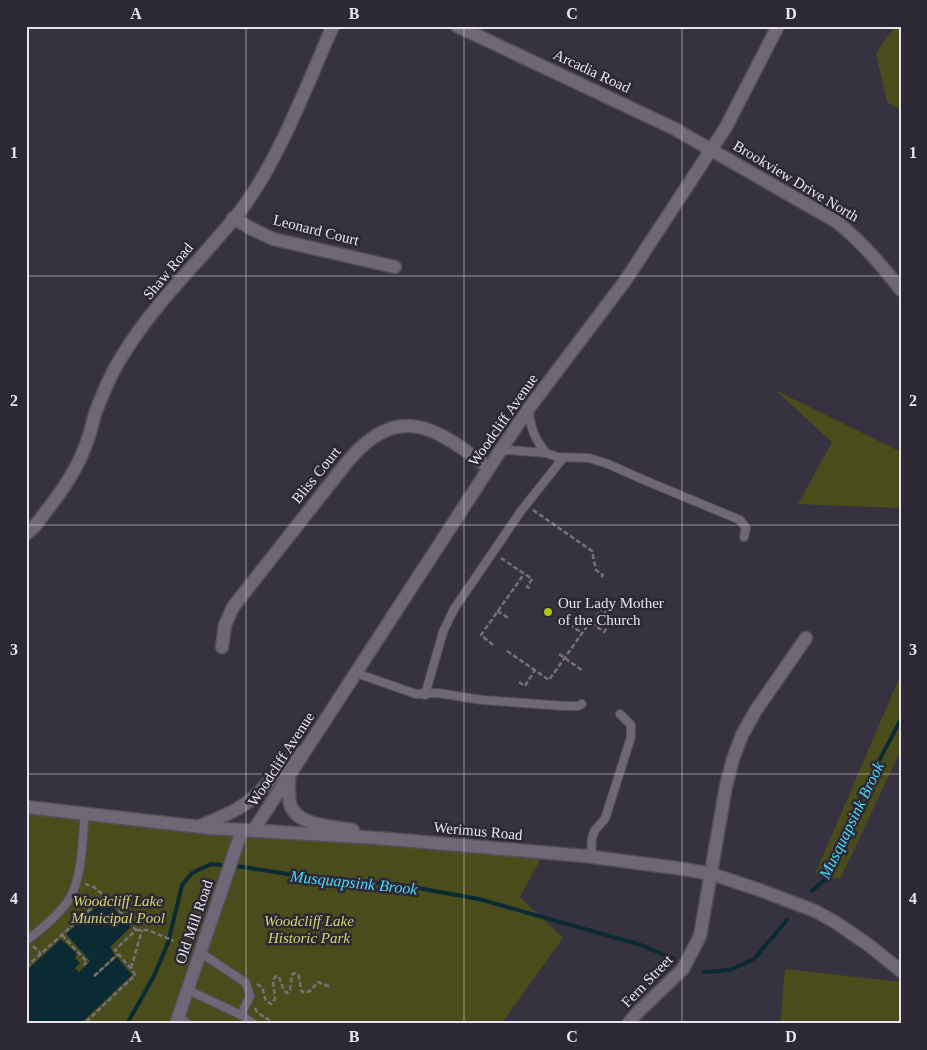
<svg xmlns="http://www.w3.org/2000/svg" width="927" height="1050" font-family="Georgia,serif">
<style>
.green{fill:#4a4d1b}
.water{fill:#0a2b33}
.lines{fill:none;stroke-linecap:round;stroke-linejoin:round}
.stream{stroke:#0a2b33;stroke-width:4}
.lane-casing{stroke:#534f59;stroke-width:10}
.street-casing{stroke:#534f59;stroke-width:15}
.secondary-casing{stroke:#534f59;stroke-width:15}
.path{stroke:#76717c;stroke-width:2.5;stroke-dasharray:5 2.5;stroke-linecap:butt}
.lane{stroke:#6d6776;stroke-width:8}
.street{stroke:#6d6776;stroke-width:12}
.secondary{stroke:#6d6776;stroke-width:12}
.grid{fill:none;stroke:#e7e4ec;stroke-width:1;stroke-opacity:0.55}
.poi-dot{fill:#adc60f;stroke:#2d2835;stroke-width:2}
.labels{text-anchor:middle;stroke-width:5;stroke-linejoin:round;paint-order:stroke}
.street-label{font-size:15px;fill:#e7e4ec;stroke:#2d2835}
.poi-label{font-size:15px;fill:#e7e4ec;stroke:#2d2835;text-anchor:start}
.park-label{font-size:15px;font-style:italic;fill:#d1d76e;stroke:#2d2835}
.water-label{font-size:16px;font-style:italic;fill:#46dbfc;stroke:#2d2835}
.neatline{fill:none;stroke:#e7e4ec;stroke-width:2}
.grid-label{font-size:16px;text-anchor:middle;font-weight:bold;fill:#e7e4ec}
</style>
<rect width="100%" height="100%" fill="#37323f"/>
<!-- green -->
<g class="green">
<polygon points="895,26 901,26 901,110 887,102 876,53"/>
<polygon points="775,390 901,452 901,508 798,504 832,442"/>
<polygon points="901,674 901,750 840,879 815,874"/>
<polygon points="26,807 544,853 520,897 563,938 501,1024 26,1024"/>
<polygon points="785,969 901,982 901,1024 780,1024"/>
</g>
<!-- water -->
<polygon class="water" points="105,899 131,927 110,947 115,955 93,977 96,976 117,957 132,975 80,1024 26,1024 26,971 61,939 77,954 75,958 80,963 75,968 79,972 90,961 66,934"/>
<g class="lines">
<!-- stream -->
<g class="stream">
<polyline points="812,891 826,878 870,778 901,719"/>
<polyline points="704,972 730,970 754,959 787,920"/>
<polyline points="127,1024 154,976 168,943 182,885 192,873 211,864 243,867 326,880 395,884 479,899 641,945 674,959"/>
</g>
<defs>
<g id="lane">
<path d="M 529,410 C 530,428 535,439 546,453"/>
<polyline points="500,451 507,450 546,453 558,457 589,458 608,464 644,480 740,520 746,528 744,537"/>
<polyline points="356,673 416,694 438,693 482,700 565,706 578,706 582,704"/>
<polyline points="425,695 443,632 454,609 521,511 563,458"/>
<polyline points="591,857 592,838 595,830 605,819 631,737 631,725 620,714"/>
<path d="M 26,941 C 41,929 64,911 72,894 C 83,870 82,839 85,814"/>
<polyline points="201,953 246,983 250,996 241,1015"/>
<polyline points="188,990 241,1015 254,1024"/>
<polyline points="178,1017 188,1024"/>
</g>
<g id="street">
<path d="M 457,26 L 673,128 L 837,222 C 862,242 881,264 901,290"/>
<polyline points="233,218 252,229 273,239 395,267"/>
<path d="M 26,534 L 34,527 C 54,501 74,477 85,447 C 90,436 92,423 96,411 C 104,391 112,371 124,353 C 157,299 206,256 244,206 C 281,155 307,84 333,26"/>
<path d="M 222,647 L 225,625 L 233,607 L 348,461 C 399,401 437,428 489,468"/>
<polyline points="176,1024 242,830"/>
<polyline points="628,1024 638,1012 683,969 700,936 726,786 733,759 742,735 756,710 806,638"/>
</g>
<g id="secondary">
<path d="M 289,776 C 289,785 288,795 290,804 C 297,827 334,826 353,830"/>
<polyline points="26,807 210,828 377,838 585,856 684,869 712,874 760,890 815,911 835,922 870,946 901,971"/>
<path d="M 200,826 C 219,818 240,810 255,796 C 273,780 281,762 304,751"/>
<polyline points="253,831 504,445 529,408 625,281 726,127 778,26"/>
</g>
</defs>
<!-- lane casing -->
<use href="#lane" class="lane-casing"/>
<!-- street casing -->
<use href="#street" class="street-casing"/>
<!-- secondary casing -->
<use href="#secondary" class="secondary-casing"/>
<!-- path -->
<g class="path">
<polyline points="533,510 592,551 596,570 603,575 601,578"/>
<polyline points="501,558 532,579 527,587 531,589"/>
<polyline points="598,607 613,618"/>
<polyline points="497,611 510,619"/>
<polyline points="585,618 604,632 615,616"/>
<polyline points="563,620 582,633"/>
<polyline points="592,623 601,610"/>
<polyline points="493,645 481,635 524,574"/>
<polyline points="507,651 549,680 590,622"/>
<polyline points="559,654 583,671"/>
<polyline points="519,682 525,686 535,670"/>
<polyline points="85,884 94,887 104,896"/>
<polyline points="136,930 148,930 174,941"/>
<polyline points="62,935 87,962 84,965"/>
<polyline points="33,946 41,954"/>
<polyline points="26,967 106,895 136,930 115,950 133,971 135,975 84,1024"/>
<polyline points="131,968 142,930"/>
<polyline points="94,976 118,954"/>
<polyline points="257,984 262,987 266,1001 271,1004 275,999 273,980 276,976 279,977 284,991 287,993 290,990 292,975 294,973 299,976 301,990 304,993 310,991 318,982 331,987"/>
<polyline points="255,1008 257,1012 275,1024"/>
</g>
<!-- lane -->
<use href="#lane" class="lane"/>
<!-- street -->
<use href="#street" class="street"/>
<!-- secondary -->
<use href="#secondary" class="secondary"/>
</g>
<!-- grid -->
<path class="grid" d="M 246,26 L 246,1024M 464,26 L 464,1024M 682,26 L 682,1024M 26,276 L 901,276M 26,525 L 901,525M 26,774 L 901,774"/>
<!-- markers -->
<circle class="poi-dot" cx="548" cy="612" r="5"/>
<g class="labels">
<!-- street labels -->
<g class="street-label">
<text transform="translate(592 71) rotate(25)" y="5">Arcadia Road</text>
<text transform="translate(796 181) rotate(31)" y="5">Brookview Drive North</text>
<text transform="translate(316 230) rotate(14)" y="5">Leonard Court</text>
<text transform="translate(168 271) rotate(-50)" y="5">Shaw Road</text>
<text transform="translate(503 420) rotate(-55)" y="5">Woodcliff Avenue</text>
<text transform="translate(316 475) rotate(-51)" y="5">Bliss Court</text>
<text transform="translate(281 759) rotate(-57)" y="5">Woodcliff Avenue</text>
<text transform="translate(478 831) rotate(5)" y="5">Werimus Road</text>
<text transform="translate(194 922) rotate(-71)" y="5">Old Mill Road</text>
<text transform="translate(647 981) rotate(-46)" y="5">Fern Street</text>
</g>
<!-- poi labels -->
<g class="poi-label">
<text x="558" y="608">Our Lady Mother<tspan x="558" dy="17">of the Church</tspan></text>
</g>
<!-- park labels -->
<g class="park-label">
<text x="118" y="906">Woodcliff Lake<tspan x="118" dy="17">Municipal Pool</tspan></text>
<text x="309" y="926">Woodcliff Lake<tspan x="309" dy="17">Historic Park</tspan></text>
</g>
<!-- water labels -->
<g class="water-label">
<text transform="translate(851 820) rotate(-64)" y="6">Musquapsink Brook</text>
<text transform="translate(354 882) rotate(6)" y="6">Musquapsink Brook</text>
</g>
</g>
<!-- border -->
<rect width="927" height="1050" fill="none" stroke="#2d2835" stroke-width="55"/>
<rect x="28" y="28" width="872" height="994" class="neatline"/>
<g class="grid-label">
<text x="136" y="19">A</text>
<text x="354" y="19">B</text>
<text x="572" y="19">C</text>
<text x="791" y="19">D</text>
<text x="14" y="158">1</text>
<text x="913" y="158">1</text>
<text x="14" y="406">2</text>
<text x="913" y="406">2</text>
<text x="14" y="655">3</text>
<text x="913" y="655">3</text>
<text x="14" y="904">4</text>
<text x="913" y="904">4</text>
<text x="136" y="1042">A</text>
<text x="354" y="1042">B</text>
<text x="572" y="1042">C</text>
<text x="791" y="1042">D</text>
</g>
</svg>
